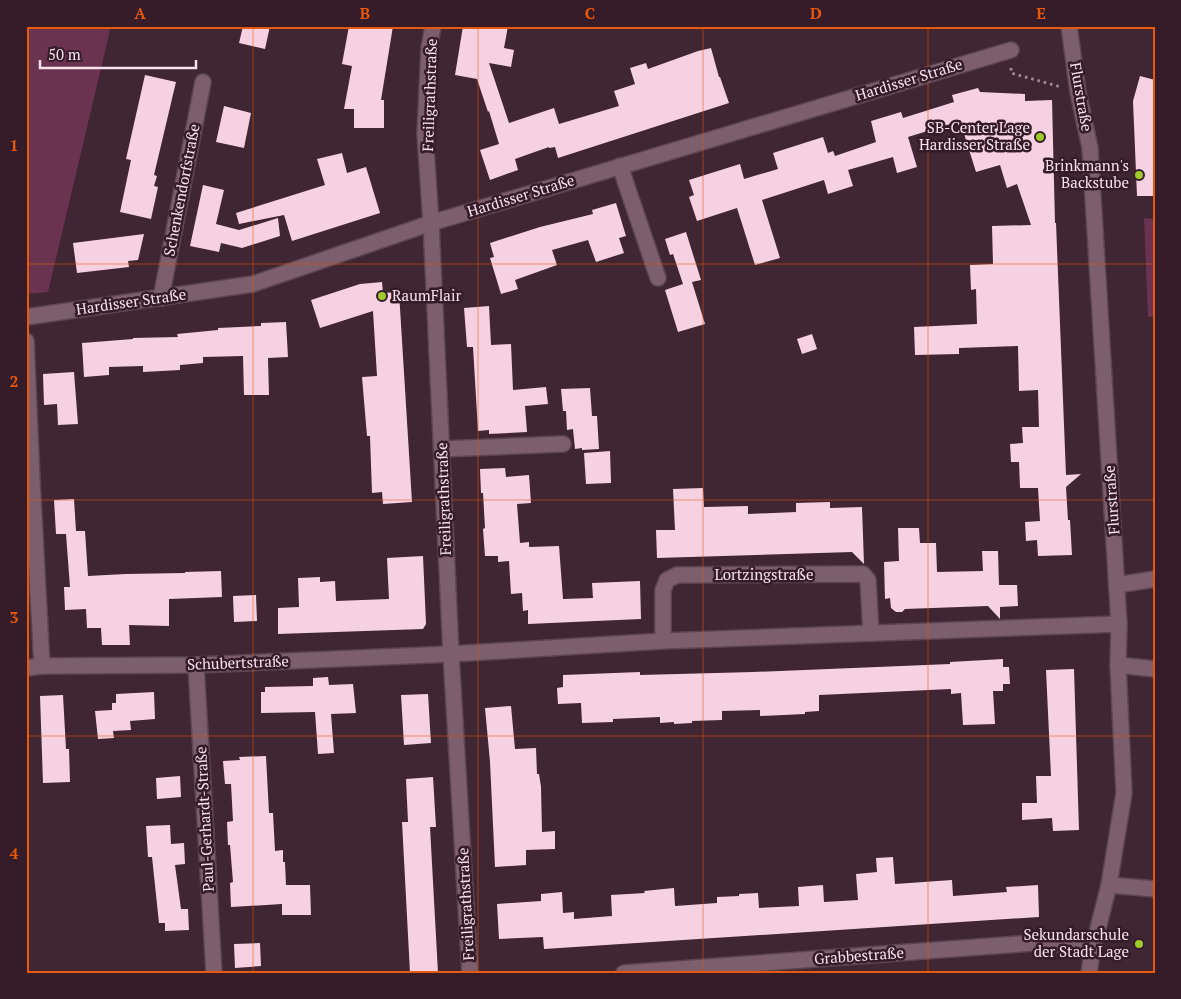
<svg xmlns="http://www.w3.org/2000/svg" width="1181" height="999" font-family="'PT Serif',serif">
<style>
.green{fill:#6a3450}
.building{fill:#f6d1e2}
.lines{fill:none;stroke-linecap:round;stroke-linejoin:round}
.minor-casing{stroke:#5c4551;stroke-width:18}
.path{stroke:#a38c97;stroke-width:3;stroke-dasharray:2.5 4;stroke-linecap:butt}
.minor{stroke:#7d5e6d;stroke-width:15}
.grid{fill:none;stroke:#e8590c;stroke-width:1;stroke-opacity:0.55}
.poi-dot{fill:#9fca2c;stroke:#361b29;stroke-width:2}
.labels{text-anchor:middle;stroke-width:5;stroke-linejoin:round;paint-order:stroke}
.street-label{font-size:15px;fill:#f6e3ec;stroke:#361b29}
.poi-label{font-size:15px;fill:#f6e3ec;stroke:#361b29;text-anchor:end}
.neatline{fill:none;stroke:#e8590c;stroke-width:2}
.grid-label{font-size:16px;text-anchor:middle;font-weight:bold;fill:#e8590c}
</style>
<rect width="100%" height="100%" fill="#402533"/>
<!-- green -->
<g class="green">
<polygon points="26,26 111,26 48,292 26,294"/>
<polygon points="1144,218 1155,219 1155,316 1148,317"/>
</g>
<!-- building -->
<g class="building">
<polygon points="243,26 270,26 265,49 239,43"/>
<polygon points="349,26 393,26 381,100 384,100 384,128 354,128 354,109 344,109 352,66 342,64"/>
<polygon points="463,26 508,26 504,48 514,50 511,67 489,63 509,123 554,108 559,124 619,106 614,91 635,84 630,68 646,63 648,69 698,51 711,48 719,77 720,77 729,103 558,158 555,147 549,148 549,147 515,159 518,170 490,180 480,150 499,144 489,111 488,112 477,79 455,75"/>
<polygon points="145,75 176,82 154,175 157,176 154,186 158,187 151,219 120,212 131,160 126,159"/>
<polygon points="1140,76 1155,80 1155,196 1137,196 1133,101"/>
<polygon points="978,88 980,92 1025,94 1025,101 1052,100 1055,223 1056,223 1066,475 1081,474 1066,487 1068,520 1070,520 1072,555 1038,556 1037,540 1026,541 1025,522 1040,521 1038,488 1020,488 1019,462 1011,462 1010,444 1023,443 1022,427 1039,427 1038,390 1019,391 1018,346 959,348 959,354 915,355 914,327 977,324 976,289 971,290 970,265 993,264 992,226 1031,225 1017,184 1007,188 1000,165 976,172 960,121 908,137 917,167 897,173 893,157 848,170 853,186 828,194 824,180 762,200 780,258 755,265 737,208 697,221 689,197 694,195 689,180 740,164 744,179 778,169 773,153 823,137 828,153 833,151 835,156 876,142 871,121 901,112 903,118 954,102 952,95"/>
<polygon points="224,106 251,113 244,148 216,142"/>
<polygon points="342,153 347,173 366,167 380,213 292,241 284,215 239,224 236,213 325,185 317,159"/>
<polygon points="203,185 224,190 216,224 239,230 278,218 280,236 242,248 221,243 219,252 190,246"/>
<polygon points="616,203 626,236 619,238 624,253 596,262 588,240 552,250 557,265 515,280 518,289 501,294 490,258 494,257 490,243 540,227 593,214 592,210"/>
<polygon points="686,232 701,280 692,282 705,324 678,332 665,290 683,284 673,254 670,255 665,239"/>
<polygon points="144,234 138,260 128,261 129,267 77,273 73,243"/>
<polygon points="382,282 383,293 399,292 412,502 383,504 382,492 372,493 370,436 367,436 362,377 377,376 373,311 320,328 311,300 360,284"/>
<polygon points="489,306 491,345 511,344 513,390 546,387 548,404 525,406 527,432 489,434 489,430 478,431 473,347 467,347 464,308"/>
<polygon points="286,322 288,357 268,358 269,395 244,395 243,356 203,357 203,363 180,365 180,370 143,372 143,366 109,367 109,375 84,377 82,343 133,339 133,338 178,337 177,334 218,330 218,328 261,326 261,323"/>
<polygon points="812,334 817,349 802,354 797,339"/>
<polygon points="74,372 78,424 58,425 57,404 44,405 43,374"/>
<polygon points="590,388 592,416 597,416 599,449 582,450 582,448 575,449 573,429 567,430 566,411 563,411 561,389"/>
<polygon points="610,451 611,483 586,484 584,453"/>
<polygon points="505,468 506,477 529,475 531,503 517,504 520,543 529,542 529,547 559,546 563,599 593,598 592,583 640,581 641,619 528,624 528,610 523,611 522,593 511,594 509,561 498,562 498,556 485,556 483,529 485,528 483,493 481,493 480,469"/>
<polygon points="703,488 704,507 748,506 748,514 796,512 796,503 830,502 830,508 862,507 864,564 852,552 657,558 656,530 675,530 673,489"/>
<polygon points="74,499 76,531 85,531 88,576 125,574 185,573 185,572 221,571 222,597 169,599 169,626 129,625 130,645 102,645 101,628 87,628 86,609 65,610 64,587 70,587 66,534 56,534 54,500"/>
<polygon points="898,528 919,528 920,543 936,543 937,572 983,571 982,551 998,551 999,585 1017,585 1018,606 1000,607 1000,619 988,606 905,609 902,612 896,612 891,608 890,598 885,599 884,562 899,561"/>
<polygon points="423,556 426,624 423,629 278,634 278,608 299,607 298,578 320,577 320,582 335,581 336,601 389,599 387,558"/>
<polygon points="256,595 257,621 234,622 233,596"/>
<polygon points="1003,659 1003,667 1009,667 1010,684 1003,684 1003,691 993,691 995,724 963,725 961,693 951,694 951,689 819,695 819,711 805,712 805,714 760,716 760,710 722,711 722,720 692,721 692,723 674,724 674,722 660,723 660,717 613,719 613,722 582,723 581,703 558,704 557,688 563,687 563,675 640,672 640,675 753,672 950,664 950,662"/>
<polygon points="1074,669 1079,830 1053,831 1052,818 1022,820 1022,803 1037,803 1036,776 1051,776 1046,670"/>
<polygon points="328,677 329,685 353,684 356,713 331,714 334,753 318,754 315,712 261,713 261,692 265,692 265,687 313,686 313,678"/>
<polygon points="154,692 155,719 130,721 131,730 113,731 114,738 98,739 95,711 112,710 112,703 116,703 116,694"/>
<polygon points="428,694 431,743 404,745 401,695"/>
<polygon points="63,695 66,749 69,749 70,782 43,783 40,696"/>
<polygon points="511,706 515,749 536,748 537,774 539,774 541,787 542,832 555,831 555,849 526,850 526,865 495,867 490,762 485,708"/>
<polygon points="266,756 269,813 273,813 275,851 283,850 283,862 285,862 286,885 310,885 311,915 282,915 282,904 231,907 230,883 233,882 230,845 228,845 227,822 233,821 231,784 225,784 223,761 240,760 239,757"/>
<polygon points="180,776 181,797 157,799 156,778"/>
<polygon points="433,777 436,827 430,827 438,973 410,973 402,822 408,822 406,779"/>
<polygon points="170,825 171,844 184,843 185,864 175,865 181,909 188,909 189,930 165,931 165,923 159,923 152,857 148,857 146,826"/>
<polygon points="893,857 895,884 952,880 953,896 1007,892 1006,887 1038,885 1039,917 544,949 543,937 499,939 497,904 541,901 541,894 562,892 563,913 574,912 574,919 612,916 611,895 645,893 644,891 674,888 675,906 717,903 717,897 739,896 739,894 758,893 759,908 799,906 798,887 823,885 824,902 858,900 856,874 877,872 876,858"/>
<polygon points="260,943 261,966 235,968 234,944"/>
</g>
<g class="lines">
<defs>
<g id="minor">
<polyline points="433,26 429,48 425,134 431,223 451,654 470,973"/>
<polyline points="1069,26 1078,92 1090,148 1119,624 1118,665 1124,793 1109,885 1092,952 1089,973"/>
<polyline points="620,166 658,278"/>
<polyline points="161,298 203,82"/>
<polyline points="26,317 253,284 431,223 1011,50"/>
<polyline points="26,341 32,480 42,666"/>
<polyline points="442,449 563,444"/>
<polyline points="1117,585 1155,579"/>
<polyline points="663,641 663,590 667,580 677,575 863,574 868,580 871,633"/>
<polyline points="196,665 214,973"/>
<polyline points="1118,665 1155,669"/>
<polyline points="26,668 42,666 196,665 451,654 663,641 1119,624"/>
<polyline points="1109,885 1155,889"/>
<polyline points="624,973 1047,942 1092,952"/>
</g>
</defs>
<!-- minor casing -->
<use href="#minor" class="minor-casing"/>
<!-- path -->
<polyline class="path" points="1011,68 1011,73 1061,87"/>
<!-- minor -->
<use href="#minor" class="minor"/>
</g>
<!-- grid -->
<path class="grid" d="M 253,26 L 253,973M 478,26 L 478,973M 703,26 L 703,973M 928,26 L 928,973M 26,264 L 1155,264M 26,500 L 1155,500M 26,736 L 1155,736"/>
<!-- markers -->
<g class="poi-dot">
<circle cx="1040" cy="137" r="5"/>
<circle cx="1139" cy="175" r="5"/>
<circle cx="382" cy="296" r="5"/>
<circle cx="1139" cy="944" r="5"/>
</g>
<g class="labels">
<!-- street labels -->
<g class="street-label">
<text transform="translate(909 80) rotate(-17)" y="5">Hardisser Straße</text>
<text transform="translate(430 95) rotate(-88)" y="5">Freiligrathstraße</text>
<text transform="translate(1081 97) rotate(80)" y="5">Flurstraße</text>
<text transform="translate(182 190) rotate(-79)" y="5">Schenkendorfstraße</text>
<text transform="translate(521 196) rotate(-17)" y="5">Hardisser Straße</text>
<text transform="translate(131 302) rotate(-8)" y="5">Hardisser Straße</text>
<text transform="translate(444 499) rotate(-92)" y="5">Freiligrathstraße</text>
<text transform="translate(1112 500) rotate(-94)" y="5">Flurstraße</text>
<text x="764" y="580">Lortzingstraße</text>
<text transform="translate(238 663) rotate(-2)" y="5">Schubertstraße</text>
<text transform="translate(205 819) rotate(-93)" y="5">Paul-Gerhardt-Straße</text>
<text transform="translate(466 904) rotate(-93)" y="5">Freiligrathstraße</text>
<text transform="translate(859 956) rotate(-4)" y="5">Grabbestraße</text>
</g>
<!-- poi labels -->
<g class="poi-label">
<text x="1030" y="133">SB-Center Lage<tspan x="1030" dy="17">Hardisser Straße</tspan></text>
<text x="1129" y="171">Brinkmann's<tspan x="1129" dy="17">Backstube</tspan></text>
<text x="392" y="301" text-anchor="start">RaumFlair</text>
<text x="1129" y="940">Sekundarschule<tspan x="1129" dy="17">der Stadt Lage</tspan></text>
</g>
</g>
<!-- border -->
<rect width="1181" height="999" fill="none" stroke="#361b29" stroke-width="55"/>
<!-- scale -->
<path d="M40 60v8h156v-8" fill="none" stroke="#f6e3ec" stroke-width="2.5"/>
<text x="48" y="60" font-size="15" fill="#f6e3ec" stroke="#361b29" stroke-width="4" paint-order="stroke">50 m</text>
<rect x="28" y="28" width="1126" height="944" class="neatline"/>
<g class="grid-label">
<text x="140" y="19">A</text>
<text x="365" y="19">B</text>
<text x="590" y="19">C</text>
<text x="816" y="19">D</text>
<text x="1041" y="19">E</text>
<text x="14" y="151">1</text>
<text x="14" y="387">2</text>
<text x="14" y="623">3</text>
<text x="14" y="859">4</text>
</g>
</svg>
